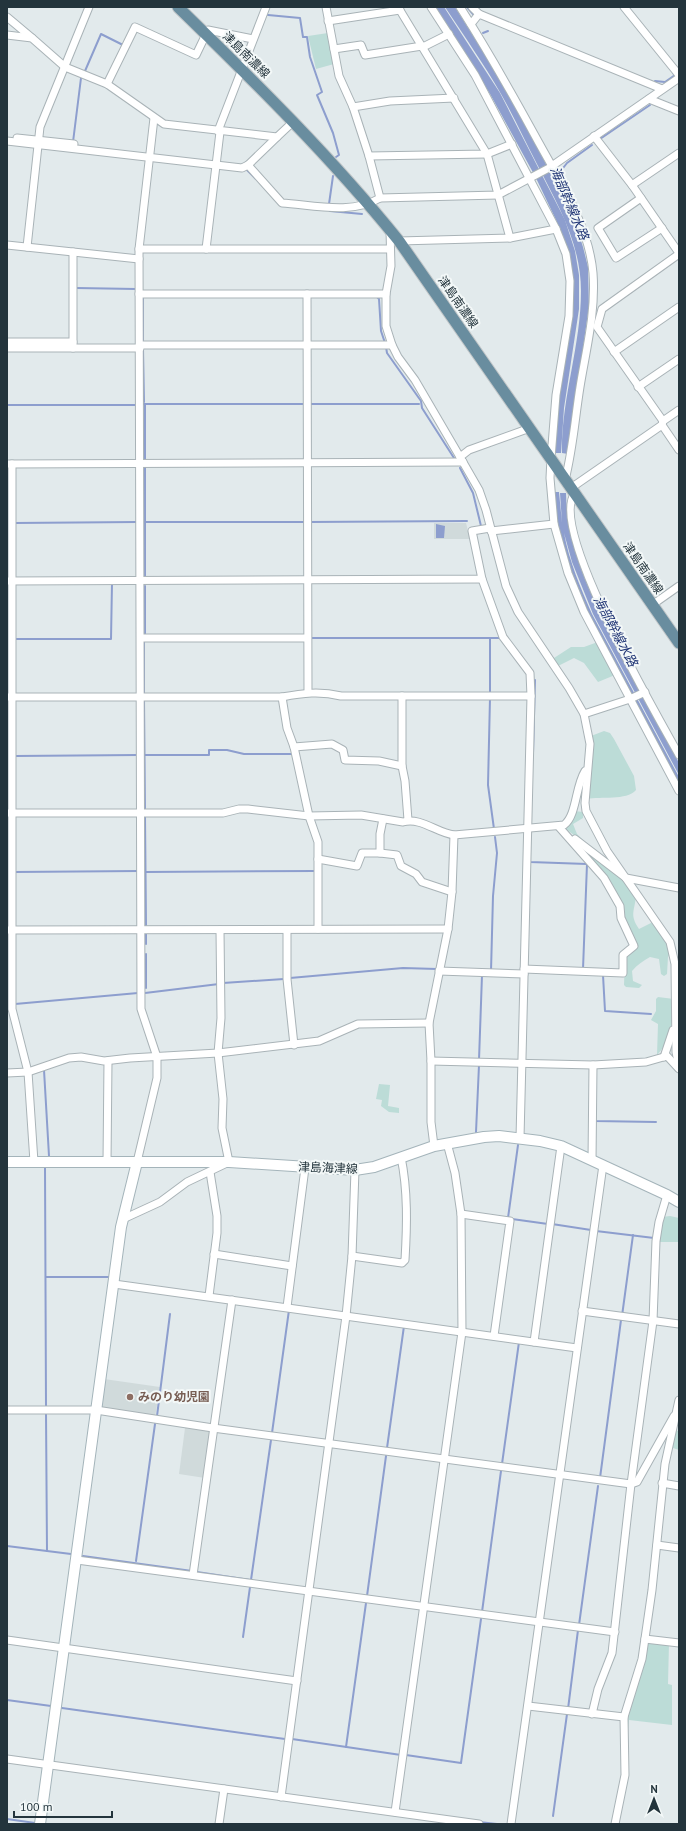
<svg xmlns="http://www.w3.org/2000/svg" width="686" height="1831" font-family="'PT Sans','Noto Sans JP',sans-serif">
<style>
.built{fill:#d0dadb}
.green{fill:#bcdcd7}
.water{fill:#8d9ece}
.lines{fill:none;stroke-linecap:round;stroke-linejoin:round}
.stream{stroke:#8d9ece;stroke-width:2}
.street-casing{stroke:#a9b3b7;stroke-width:9}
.secondary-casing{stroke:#a4b4ba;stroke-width:12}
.primary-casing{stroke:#c1c6c8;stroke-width:13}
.street{stroke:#fff;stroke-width:7}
.secondary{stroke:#fff;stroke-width:10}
.primary{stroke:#698d9f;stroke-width:11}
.education-dot{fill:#8d6e63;stroke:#f3f8f8;stroke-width:1.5}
.labels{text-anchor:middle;stroke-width:4;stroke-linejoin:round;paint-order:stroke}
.street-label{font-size:12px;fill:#23343c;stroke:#f3f8f8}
.education-label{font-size:12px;font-weight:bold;fill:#785e54;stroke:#f3f8f8;text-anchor:start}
.water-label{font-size:13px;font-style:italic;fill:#203575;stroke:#f3f8f8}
</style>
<rect width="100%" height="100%" fill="#e2eaec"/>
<!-- built -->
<g class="built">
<polygon points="434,523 466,523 470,539 434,539"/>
<polygon points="104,1379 160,1387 155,1417 100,1409"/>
<polygon points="185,1428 210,1431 205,1478 179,1474"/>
</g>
<!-- green -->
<g class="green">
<polygon points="328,33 334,64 316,69 308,36"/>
<polygon points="595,643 598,643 615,675 598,682 584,663 574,658 558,666 553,661 554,658 571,647 584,647"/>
<path d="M 604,731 L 610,733 L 614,739 L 634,776 L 636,790 C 626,801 601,796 587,799 L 591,736 Z"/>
<polygon points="574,811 583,812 583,818 573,824 577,834 586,843 588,846 566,829"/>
<path d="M 588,854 L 626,881 L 636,895 C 635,911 629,914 639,929 L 655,921 L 668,942 L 671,951 L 668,957 L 667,974 L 664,976 L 661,974 L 659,959 L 650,957 C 643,961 637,965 632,971 L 633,981 L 642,985 L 639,988 L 626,987 L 624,985 L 625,958 L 637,948 Z"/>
<path d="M 658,997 L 674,999 C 673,1018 671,1041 657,1055 L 658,1024 L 651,1020 L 656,1011 L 656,999 Z"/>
<polygon points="379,1084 390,1085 388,1106 399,1108 399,1113 389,1112 381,1106 382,1100 376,1099"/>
<polygon points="670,1216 679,1218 679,1242 660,1242 657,1240 662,1217"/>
<polygon points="673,1430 679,1431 679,1450 670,1447"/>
<polygon points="648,1642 669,1643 668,1684 672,1685 672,1725 629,1720 628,1729 626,1731 625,1719"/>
</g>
<!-- water -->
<g class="water">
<polygon points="435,7 444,7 500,93 565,220 575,251 579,275 579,309 564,408 561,453 556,453 556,417 572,322 568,252 556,220 536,178 490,94"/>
<path d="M 445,7 L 455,7 L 508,91 L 573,216 L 583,247 L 588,267 L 589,306 L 568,454 L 562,453 C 561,399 581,346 581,291 C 581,244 558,205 537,164 C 525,141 514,117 501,94 C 484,64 464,36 445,7 Z"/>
<path d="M 554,492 L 559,492 L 562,523 L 560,493 L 566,493 C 567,554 598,610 626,663 C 644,696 661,729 679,763 L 679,775 L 593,614 L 572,562 L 564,533 C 569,561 581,589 592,614 L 679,777 L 679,786 C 659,749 639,711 619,673 C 589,617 556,558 554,492 Z"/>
<polygon points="436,524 445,526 444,538 436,538"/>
</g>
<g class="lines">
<!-- stream -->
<g class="stream">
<polyline points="467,7 473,14"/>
<polyline points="268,15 300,18 303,37 307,37 310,57 322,92 317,95 333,133 339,155 336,157"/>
<polyline points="483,33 488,31"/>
<polyline points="85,71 101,34 123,45"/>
<polyline points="655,81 665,82 675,75 673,73"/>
<polyline points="600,139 650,105"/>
<polyline points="73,142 81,78"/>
<polyline points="247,170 256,179"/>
<polyline points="565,184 560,172 567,163 592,145"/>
<polyline points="329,204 333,176"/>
<polyline points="329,209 330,211 362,214"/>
<polyline points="76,288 136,289"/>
<polyline points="377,297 379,299 381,331 385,343"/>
<polyline points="143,343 143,297 145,297"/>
<polyline points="386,347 387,353 421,401 422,408 454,458"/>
<polyline points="143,349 144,402"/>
<polyline points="143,404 304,404"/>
<polyline points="310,404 419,404"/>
<polyline points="7,405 137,405"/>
<polyline points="145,459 145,404"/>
<polyline points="460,468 473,493 481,526"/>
<polyline points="145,522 305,522"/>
<polyline points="309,522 467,521"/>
<polyline points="14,523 137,522"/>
<polyline points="145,576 145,466"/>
<polyline points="145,636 145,586"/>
<polyline points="310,638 490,638 490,692"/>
<polyline points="490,638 500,638"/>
<polyline points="14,639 111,639 112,583"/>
<polyline points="144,693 144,641"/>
<polyline points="490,698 488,785 494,829"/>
<polyline points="144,700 145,810"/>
<polyline points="533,753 535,680"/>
<polyline points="145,755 209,755 209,750 227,750 244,754 293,754"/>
<polyline points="15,756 138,755"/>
<polyline points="145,817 146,925"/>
<polyline points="530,859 530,862 587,864 583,969"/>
<polyline points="14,872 139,871"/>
<polyline points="145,872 315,871"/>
<polyline points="146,934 146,944"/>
<polyline points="146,954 146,988"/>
<polyline points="491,971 493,896 497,853 495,837"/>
<polyline points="603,975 605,1011 651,1014"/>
<polyline points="290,978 403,968 437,969"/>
<polyline points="223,983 284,979"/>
<polyline points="145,993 219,984"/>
<polyline points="15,1004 138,993"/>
<polyline points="479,1060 482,975"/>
<polyline points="44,1070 49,1156"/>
<polyline points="595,1119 595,1121 656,1122"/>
<polyline points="476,1132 479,1065"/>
<polyline points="45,1167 46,1406"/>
<polyline points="508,1218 518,1145"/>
<polyline points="512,1219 548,1224"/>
<polyline points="552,1224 591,1230"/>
<polyline points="596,1231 654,1238"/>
<polyline points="46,1277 109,1277"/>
<polyline points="622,1316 633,1235"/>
<polyline points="46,1413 47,1551"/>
<polyline points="157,1416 170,1314"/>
<polyline points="272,1433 289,1310"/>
<polyline points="387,1448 404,1326"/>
<polyline points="502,1464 519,1342"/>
<polyline points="600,1478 621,1320"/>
<polyline points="7,1546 71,1554"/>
<polyline points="83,1556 192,1571"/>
<polyline points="136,1561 155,1424"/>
<polyline points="197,1572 250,1580"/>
<polyline points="251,1580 271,1440"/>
<polyline points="367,1596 386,1456"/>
<polyline points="482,1612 501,1471"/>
<polyline points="579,1625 598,1486"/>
<polyline points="243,1637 250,1587"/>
<polyline points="7,1700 51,1706"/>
<polyline points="62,1708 285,1739"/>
<polyline points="568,1709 578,1630"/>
<polyline points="292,1739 401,1755"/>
<polyline points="346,1747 366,1603"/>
<polyline points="406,1755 461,1763 481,1619"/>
<polyline points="553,1816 567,1714"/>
<polyline points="7,1819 35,1823"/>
<polyline points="479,1822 497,1824"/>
</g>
<defs>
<g id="street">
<polyline points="398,7 487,154 510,238"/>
<polyline points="431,7 475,75 556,229 566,254 570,281 569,316 556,395 551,458 550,478 554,524 568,573 584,612 679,791"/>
<path d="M 460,7 C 488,51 514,97 539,143 C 561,183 589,227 593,273 C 596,312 586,350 580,387 C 575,418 573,449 565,480"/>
<polyline points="472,7 479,14"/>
<polyline points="624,7 679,75"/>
<polyline points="7,17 32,38"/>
<polyline points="328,21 400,10"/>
<polyline points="471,24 479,14 662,89"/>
<polyline points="7,35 32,38 65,67 107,84 164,124 277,137 294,121"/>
<polyline points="423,47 449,34"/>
<polyline points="334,49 361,45 365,55 422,46"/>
<polyline points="107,84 135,27 196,55 208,30 253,39"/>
<polyline points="649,99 679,111"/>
<polyline points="353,107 390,101 454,98"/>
<polyline points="218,131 266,7"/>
<polyline points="594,136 632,185"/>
<path d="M 277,137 L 248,165 L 282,203 C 313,205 352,215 380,198 L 369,156 L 353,107 L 339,76 L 326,7"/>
<polyline points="17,138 74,144"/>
<polyline points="7,141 216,165 242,168 248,165"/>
<polyline points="679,153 632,185 679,253"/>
<polyline points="369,156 487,154 512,144"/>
<polyline points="380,198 498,195 549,168 679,78"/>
<polyline points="641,198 598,228 616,258 662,228"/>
<polyline points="390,231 391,266 386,294 386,326 392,345 398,357 415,380 460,457"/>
<polyline points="399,241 510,238 556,229"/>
<polyline points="7,245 139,259"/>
<polyline points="27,247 40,127 89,7"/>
<polyline points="139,249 390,249"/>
<polyline points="206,249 220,132"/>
<polyline points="73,252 73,348"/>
<polyline points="679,254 602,309 597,327 663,421 662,425 679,450"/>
<polyline points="139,294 386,294"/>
<polyline points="307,294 308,692"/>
<polyline points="7,342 73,342"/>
<polyline points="140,345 392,345"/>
<polyline points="7,348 140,348"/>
<polyline points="614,352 679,307"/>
<polyline points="638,387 679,359"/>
<polyline points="663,421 679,410"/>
<polyline points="530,428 469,450 460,457 479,490 486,510 506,586 518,612 569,688 584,714 590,744 585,803 586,811 607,851 670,942 675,964 676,1052 679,1067"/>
<polyline points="7,464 463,462"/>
<polyline points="12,464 12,1009 28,1072 34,1162"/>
<polyline points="571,488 662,425"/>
<path d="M 575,493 C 547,527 658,717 679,755"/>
<polyline points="491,531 554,524"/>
<polyline points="482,579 503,637 530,673 531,696"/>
<polyline points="7,581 482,579 472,531 490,528"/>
<polyline points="652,605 679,586"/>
<polyline points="141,638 307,638"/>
<polyline points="402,696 402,766 405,781 408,820"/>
<path d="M 7,697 L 282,697 C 303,693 320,691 341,696 L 531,696 L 520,1138"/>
<polyline points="282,697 287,728 294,747 309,816 318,842 318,929"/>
<polyline points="584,714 630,699 645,692"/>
<polyline points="294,747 332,744 343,750 345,760 379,761 402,766"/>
<path d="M 7,813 L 223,813 L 239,809 L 248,809 L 309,816 L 361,815 L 403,822 C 421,817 437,833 454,835 L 564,825 C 577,815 575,787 585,771"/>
<polyline points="575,839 626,878 679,888"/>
<polyline points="380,853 380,834 383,819"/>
<polyline points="318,859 357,866 362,853 380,853 397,855 401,866 416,874 422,882 452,892"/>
<polyline points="7,930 448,929"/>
<polyline points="287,930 287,979 294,1045"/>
<polyline points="524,969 623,973 623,955 634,946 621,918 620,906 604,878 559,827"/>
<polyline points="439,971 524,974"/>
<polyline points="664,1057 673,1030"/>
<polyline points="431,1061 593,1065 646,1062 667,1056 679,1069"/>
<polyline points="7,1073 28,1072 69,1058 81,1057 104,1061 130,1058 218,1053 319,1041 358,1024 429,1023"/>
<polyline points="434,1146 431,1122 431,1061 429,1023 448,929 452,892 454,835"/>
<polyline points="592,1161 593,1065"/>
<polyline points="107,1162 108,1061"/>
<polyline points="137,1162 157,1078 157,1057 141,1009 139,249 154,118"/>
<polyline points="461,1214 510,1221 494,1336"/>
<polyline points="123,1219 160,1202 187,1182 229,1162 222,1128 223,1099 218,1053 221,1018 220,930"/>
<polyline points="214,1254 292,1266"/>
<path d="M 352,1256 L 402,1263 L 405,1260 C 407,1226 408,1191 401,1157"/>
<polyline points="114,1284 577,1348"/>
<polyline points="209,1296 217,1233 217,1216 210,1172"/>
<polyline points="287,1307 305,1168"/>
<polyline points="582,1311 679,1324"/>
<polyline points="534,1342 561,1146"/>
<polyline points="7,1410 96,1410 213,1428 631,1484 637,1482 674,1416"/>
<polyline points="662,1483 679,1486"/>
<polyline points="657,1545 679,1548"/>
<polyline points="77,1560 615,1632"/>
<polyline points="193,1575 232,1300"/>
<polyline points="645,1639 679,1643"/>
<polyline points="7,1640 297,1681"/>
<polyline points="528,1706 624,1717"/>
<polyline points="592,1714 598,1689 612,1653 631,1484 653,1321 656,1241 659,1222 667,1195"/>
<polyline points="7,1759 479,1824"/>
<polyline points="281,1797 346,1316 352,1256 355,1170"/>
<polyline points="395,1812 462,1332 461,1214 455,1173 447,1143"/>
<polyline points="219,1824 224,1789"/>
<polyline points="511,1824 603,1165"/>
<polyline points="615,1824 625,1775 624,1717 642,1659 652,1590 665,1464 679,1400"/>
</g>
<g id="secondary">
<polyline points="7,1162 229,1162 355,1170 374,1167 434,1146 484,1137 499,1136 540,1141 561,1146 667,1195 679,1202"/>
<polyline points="40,1824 121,1227 137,1162"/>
</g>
<path id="primary" d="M 178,7 C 255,82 331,157 399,241 L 679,643"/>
</defs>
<!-- street casing -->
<use href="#street" class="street-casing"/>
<!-- secondary casing -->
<use href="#secondary" class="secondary-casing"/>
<!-- primary casing -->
<use href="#primary" class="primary-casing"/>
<!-- street -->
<use href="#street" class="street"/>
<!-- secondary -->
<use href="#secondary" class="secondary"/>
<!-- primary -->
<use href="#primary" class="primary"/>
</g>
<!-- markers -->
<circle class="education-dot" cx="130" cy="1397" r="4"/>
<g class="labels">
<!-- street labels -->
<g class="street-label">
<text transform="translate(246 55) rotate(44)" y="4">津島南濃線</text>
<text transform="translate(458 302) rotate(55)" y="4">津島南濃線</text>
<text transform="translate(643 568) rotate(55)" y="4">津島南濃線</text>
<text transform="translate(328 1168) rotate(2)" y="4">津島海津線</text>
</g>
<!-- education labels -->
<g class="education-label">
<text x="138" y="1401">みのり幼児園</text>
</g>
<!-- water labels -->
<g class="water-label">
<text transform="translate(570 203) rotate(67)" y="5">海部幹線水路</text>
<text transform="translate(616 631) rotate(62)" y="5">海部幹線水路</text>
</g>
</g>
<!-- border -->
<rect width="686" height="1831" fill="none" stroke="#23343c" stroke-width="16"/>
<!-- north arrow -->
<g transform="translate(654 1799)" stroke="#f3f8f8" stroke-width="3" paint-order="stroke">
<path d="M0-3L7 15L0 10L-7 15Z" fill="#23343c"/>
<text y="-6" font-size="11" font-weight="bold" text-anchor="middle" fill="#23343c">N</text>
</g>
<!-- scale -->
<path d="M14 1811v6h98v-6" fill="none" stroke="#23343c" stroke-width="2"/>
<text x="20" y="1811" font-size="12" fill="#23343c" stroke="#f3f8f8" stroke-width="3" paint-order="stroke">100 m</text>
</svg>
